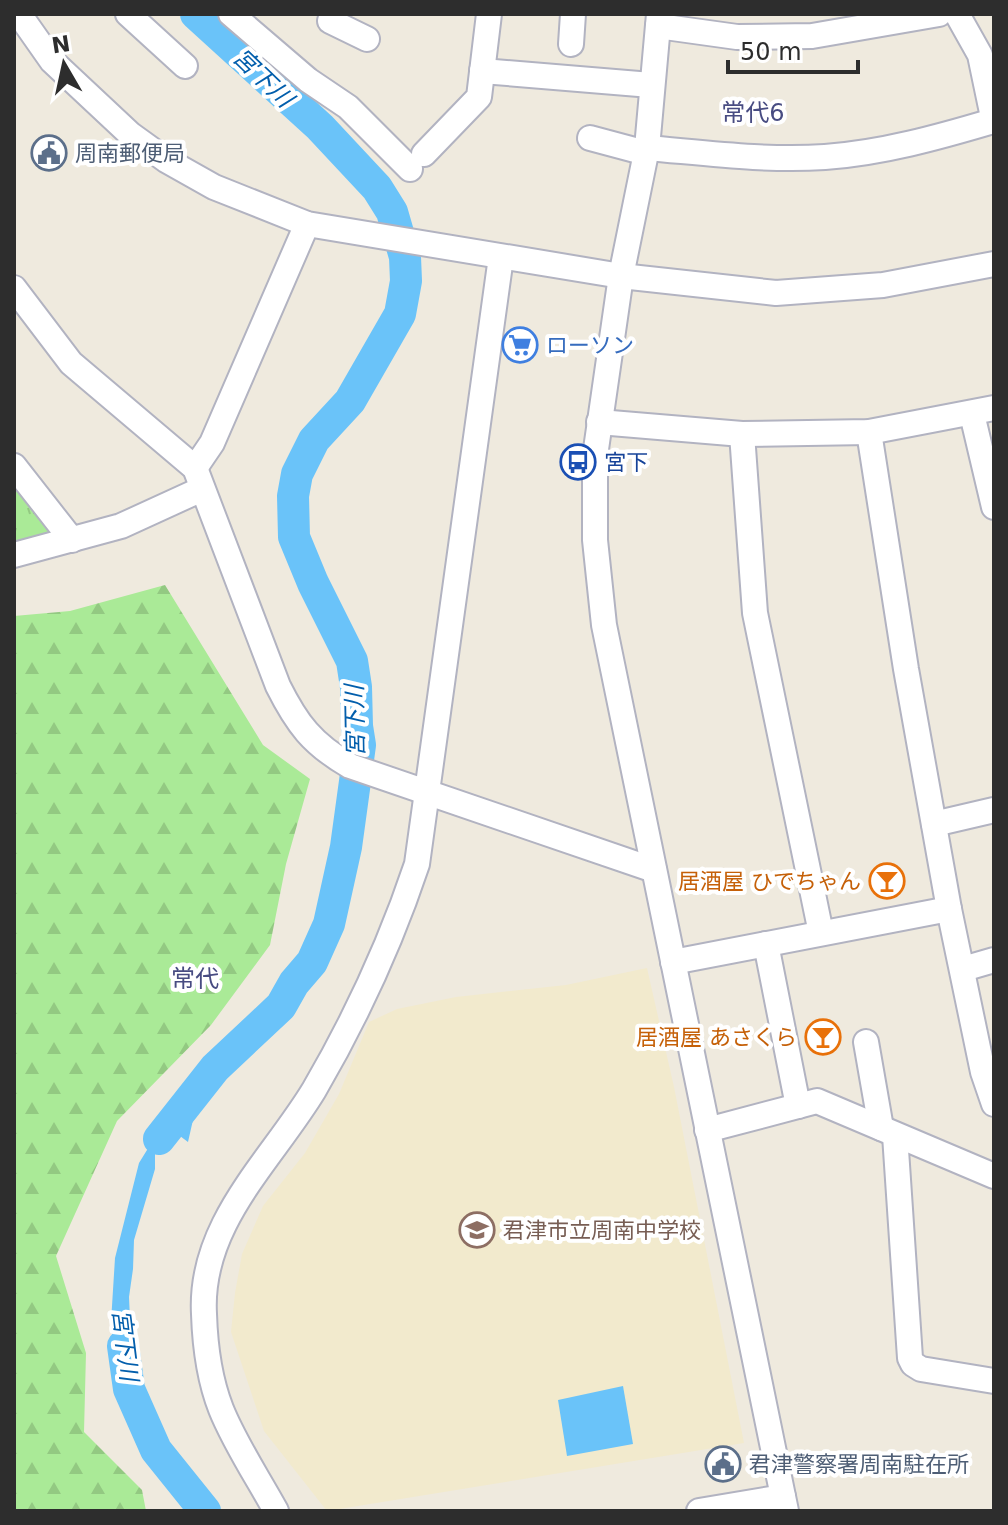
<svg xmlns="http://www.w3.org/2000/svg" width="1008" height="1525" font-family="'DejaVu Sans','Noto Sans JP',sans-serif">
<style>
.education{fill:#f2eacd}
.forest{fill:url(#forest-firs)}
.park{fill:url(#park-tufts)}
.water{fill:#6ac3f9}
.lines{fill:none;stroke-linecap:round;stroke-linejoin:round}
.river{stroke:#6ac3f9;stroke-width:32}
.minor-casing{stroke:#b2b3c1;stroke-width:28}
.minor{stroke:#fff;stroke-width:24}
.labels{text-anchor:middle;stroke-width:8;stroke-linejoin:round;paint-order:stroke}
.service-label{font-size:22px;fill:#4e5e75;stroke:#fff;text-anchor:start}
.shop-label{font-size:22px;fill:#366cbe;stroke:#fff;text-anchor:start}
.transit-label{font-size:22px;fill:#164399;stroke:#fff;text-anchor:start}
.food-label{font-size:22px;fill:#c56008;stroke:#fff;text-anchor:end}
.education-label{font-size:22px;fill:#785e54;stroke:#fff;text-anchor:start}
.water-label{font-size:24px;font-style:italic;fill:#025eac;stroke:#fff}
.neighbourhood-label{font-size:24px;fill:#484c82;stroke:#fff}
</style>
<defs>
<pattern id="forest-firs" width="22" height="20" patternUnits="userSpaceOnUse" patternTransform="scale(2)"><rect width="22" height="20" fill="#aaea97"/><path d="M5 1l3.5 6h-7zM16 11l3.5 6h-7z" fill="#93c982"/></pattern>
<pattern id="park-tufts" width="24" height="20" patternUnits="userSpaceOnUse" patternTransform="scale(2)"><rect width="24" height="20" fill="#aaea97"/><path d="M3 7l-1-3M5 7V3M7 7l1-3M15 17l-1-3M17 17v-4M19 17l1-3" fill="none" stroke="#93c982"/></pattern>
</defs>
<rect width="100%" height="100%" fill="#efeade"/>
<!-- education -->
<polygon class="education" points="647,968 674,1087 744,1443 327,1511 264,1431 231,1332 235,1293 242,1254 263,1206 305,1153 339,1094 369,1022 397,1009 456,997 566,985"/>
<!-- forest -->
<polygon class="forest" points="165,585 263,745 310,779 286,864 270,945 211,1025 117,1121 56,1256 86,1353 84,1432 142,1490 146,1511 14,1511 14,616 70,611"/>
<!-- park -->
<polygon class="park" points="14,476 54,527 52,535 14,544"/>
<!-- water -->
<g class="water">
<path d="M 343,634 L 348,635 C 359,665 366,693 357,725 L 363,731 L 363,751 L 347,742 L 349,689 L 340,648 L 342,642 L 339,636 Z"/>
<polygon points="181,1099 195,1111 188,1142 176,1133 155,1154 155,1169 134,1240 133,1269 129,1297 133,1386 119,1389 111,1322 115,1258 139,1163 163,1124 161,1120 169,1111 170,1106"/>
<polygon points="623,1386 633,1444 567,1456 558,1400"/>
</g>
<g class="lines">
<!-- river -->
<g class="river">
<polyline points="159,1139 215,1068 281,1006 294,983 312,962 329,924 346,847 360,745 357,726 356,687 352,661 313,583 294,537 293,496 297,474 314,440 350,401 400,314 406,281 405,257 392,212 377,188 320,127 196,14"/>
<polyline points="123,1346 129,1389 156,1450 205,1511"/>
</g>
<defs>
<g id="minor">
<polyline points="19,14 52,61 130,134 166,160 214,187 307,224 621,276 776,293 883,285 994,264"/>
<polyline points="128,14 185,66"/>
<polyline points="231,14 308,80 348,107 410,169"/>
<polyline points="332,14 330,21 367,39"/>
<polyline points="659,14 647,148 621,276 595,456 595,540 604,625 786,1511"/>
<polyline points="957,14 980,55 994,122"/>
<polyline points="658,26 737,37 812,36 939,14"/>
<polyline points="571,44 573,14"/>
<polyline points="482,71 651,85"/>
<polyline points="590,138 646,153"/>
<path d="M 647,148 C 706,153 766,161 825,157 C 882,153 939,137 993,121"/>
<polyline points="424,154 479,97 489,14"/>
<path d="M 14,288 L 71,363 L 195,468 L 278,686 C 297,724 312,744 350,766 L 654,870"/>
<polyline points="972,414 994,507"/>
<polyline points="599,422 742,434 869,432 994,408"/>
<polyline points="869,432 906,669 949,909 983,1072 994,1104"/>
<polyline points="742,434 755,613 821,933"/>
<polyline points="14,466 72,540"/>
<polyline points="195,468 212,443 307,224"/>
<polyline points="14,555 121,526 202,489"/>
<polyline points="934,824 994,810"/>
<polyline points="766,944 798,1106"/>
<polyline points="673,962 949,909"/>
<polyline points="963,969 994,960"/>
<polyline points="866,1042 881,1128"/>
<polyline points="707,1130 817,1101 994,1176"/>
<polyline points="895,1135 910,1358 913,1364 921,1369 994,1381"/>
<path d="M 276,1511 C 258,1478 235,1444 221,1409 C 210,1381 205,1345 204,1314 C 199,1224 271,1161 314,1090 C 356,1018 391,942 417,864 L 501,257"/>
<polyline points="699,1511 783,1497"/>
</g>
</defs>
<!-- minor casing -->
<use href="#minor" class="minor-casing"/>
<!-- minor -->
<use href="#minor" class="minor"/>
</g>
<!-- icons -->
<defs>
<symbol id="civic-ring" viewBox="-11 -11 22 22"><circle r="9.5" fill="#fff" stroke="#5c6f8a" stroke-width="1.5"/><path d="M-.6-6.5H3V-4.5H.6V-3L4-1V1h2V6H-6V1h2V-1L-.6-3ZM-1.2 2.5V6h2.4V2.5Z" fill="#5c6f8a"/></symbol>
<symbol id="supermarket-ring" viewBox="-11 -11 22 22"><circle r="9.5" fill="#fff" stroke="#3f7fe0" stroke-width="1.5"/><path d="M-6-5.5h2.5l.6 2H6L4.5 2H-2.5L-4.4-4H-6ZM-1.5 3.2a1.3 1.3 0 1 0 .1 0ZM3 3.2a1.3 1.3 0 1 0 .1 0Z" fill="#3f7fe0"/></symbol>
<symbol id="bus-ring" viewBox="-11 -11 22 22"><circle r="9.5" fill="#fff" stroke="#1a4fb4" stroke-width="1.5"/><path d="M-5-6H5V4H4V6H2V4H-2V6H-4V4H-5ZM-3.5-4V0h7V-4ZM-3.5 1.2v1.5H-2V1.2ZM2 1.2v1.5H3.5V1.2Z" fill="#1a4fb4"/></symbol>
<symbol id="bar-ring" viewBox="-11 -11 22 22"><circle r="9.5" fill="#fff" stroke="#e8710a" stroke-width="1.5"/><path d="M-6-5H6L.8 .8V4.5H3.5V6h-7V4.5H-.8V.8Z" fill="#e8710a"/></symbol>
<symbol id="school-ring" viewBox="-11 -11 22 22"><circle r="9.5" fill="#fff" stroke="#8d6e63" stroke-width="1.5"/><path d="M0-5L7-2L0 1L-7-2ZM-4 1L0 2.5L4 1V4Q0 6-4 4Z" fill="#8d6e63"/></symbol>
</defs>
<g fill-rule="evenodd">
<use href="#civic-ring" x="29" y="133" width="40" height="40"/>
<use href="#supermarket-ring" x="500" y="325" width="40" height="40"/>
<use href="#bus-ring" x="558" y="442" width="40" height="40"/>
<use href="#bar-ring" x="867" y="861" width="40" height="40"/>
<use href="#bar-ring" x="803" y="1017" width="40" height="40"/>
<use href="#school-ring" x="457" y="1210" width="40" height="40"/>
<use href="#civic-ring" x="703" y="1444" width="40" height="40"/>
</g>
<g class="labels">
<!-- service labels -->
<g class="service-label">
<text x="75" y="161">周南郵便局</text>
<text x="749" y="1472">君津警察署周南駐在所</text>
</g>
<!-- shop labels -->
<g class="shop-label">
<text x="546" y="353">ローソン</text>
</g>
<!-- transit labels -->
<g class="transit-label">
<text x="604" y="470">宮下</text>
</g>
<!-- food labels -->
<g class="food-label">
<text x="861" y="889">居酒屋 ひでちゃん</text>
<text x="797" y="1045">居酒屋 あさくら</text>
</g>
<!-- education labels -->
<g class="education-label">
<text x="503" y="1238">君津市立周南中学校</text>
</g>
<!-- water labels -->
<g class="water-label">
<text transform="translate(263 78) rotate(44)" y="8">宮下川</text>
<text transform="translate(355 721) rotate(-91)" y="8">宮下川</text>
<text transform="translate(125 1345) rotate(83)" y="8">宮下川</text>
</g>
<!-- neighbourhood labels -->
<g class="neighbourhood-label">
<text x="753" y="121">常代6</text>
<text x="195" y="987">常代</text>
</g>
</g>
<!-- border -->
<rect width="1008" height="1525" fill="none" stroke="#2d2d2d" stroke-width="32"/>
<!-- north arrow -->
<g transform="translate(64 64) rotate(351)" stroke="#ffffff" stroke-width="6" paint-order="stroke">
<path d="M0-6L14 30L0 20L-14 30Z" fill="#2d2d2d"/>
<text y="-12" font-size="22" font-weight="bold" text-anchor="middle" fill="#2d2d2d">N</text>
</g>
<!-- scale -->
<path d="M728 60v12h130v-12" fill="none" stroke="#2d2d2d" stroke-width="4"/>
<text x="740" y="60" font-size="24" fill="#2d2d2d" stroke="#ffffff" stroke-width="6" paint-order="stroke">50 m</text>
</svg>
